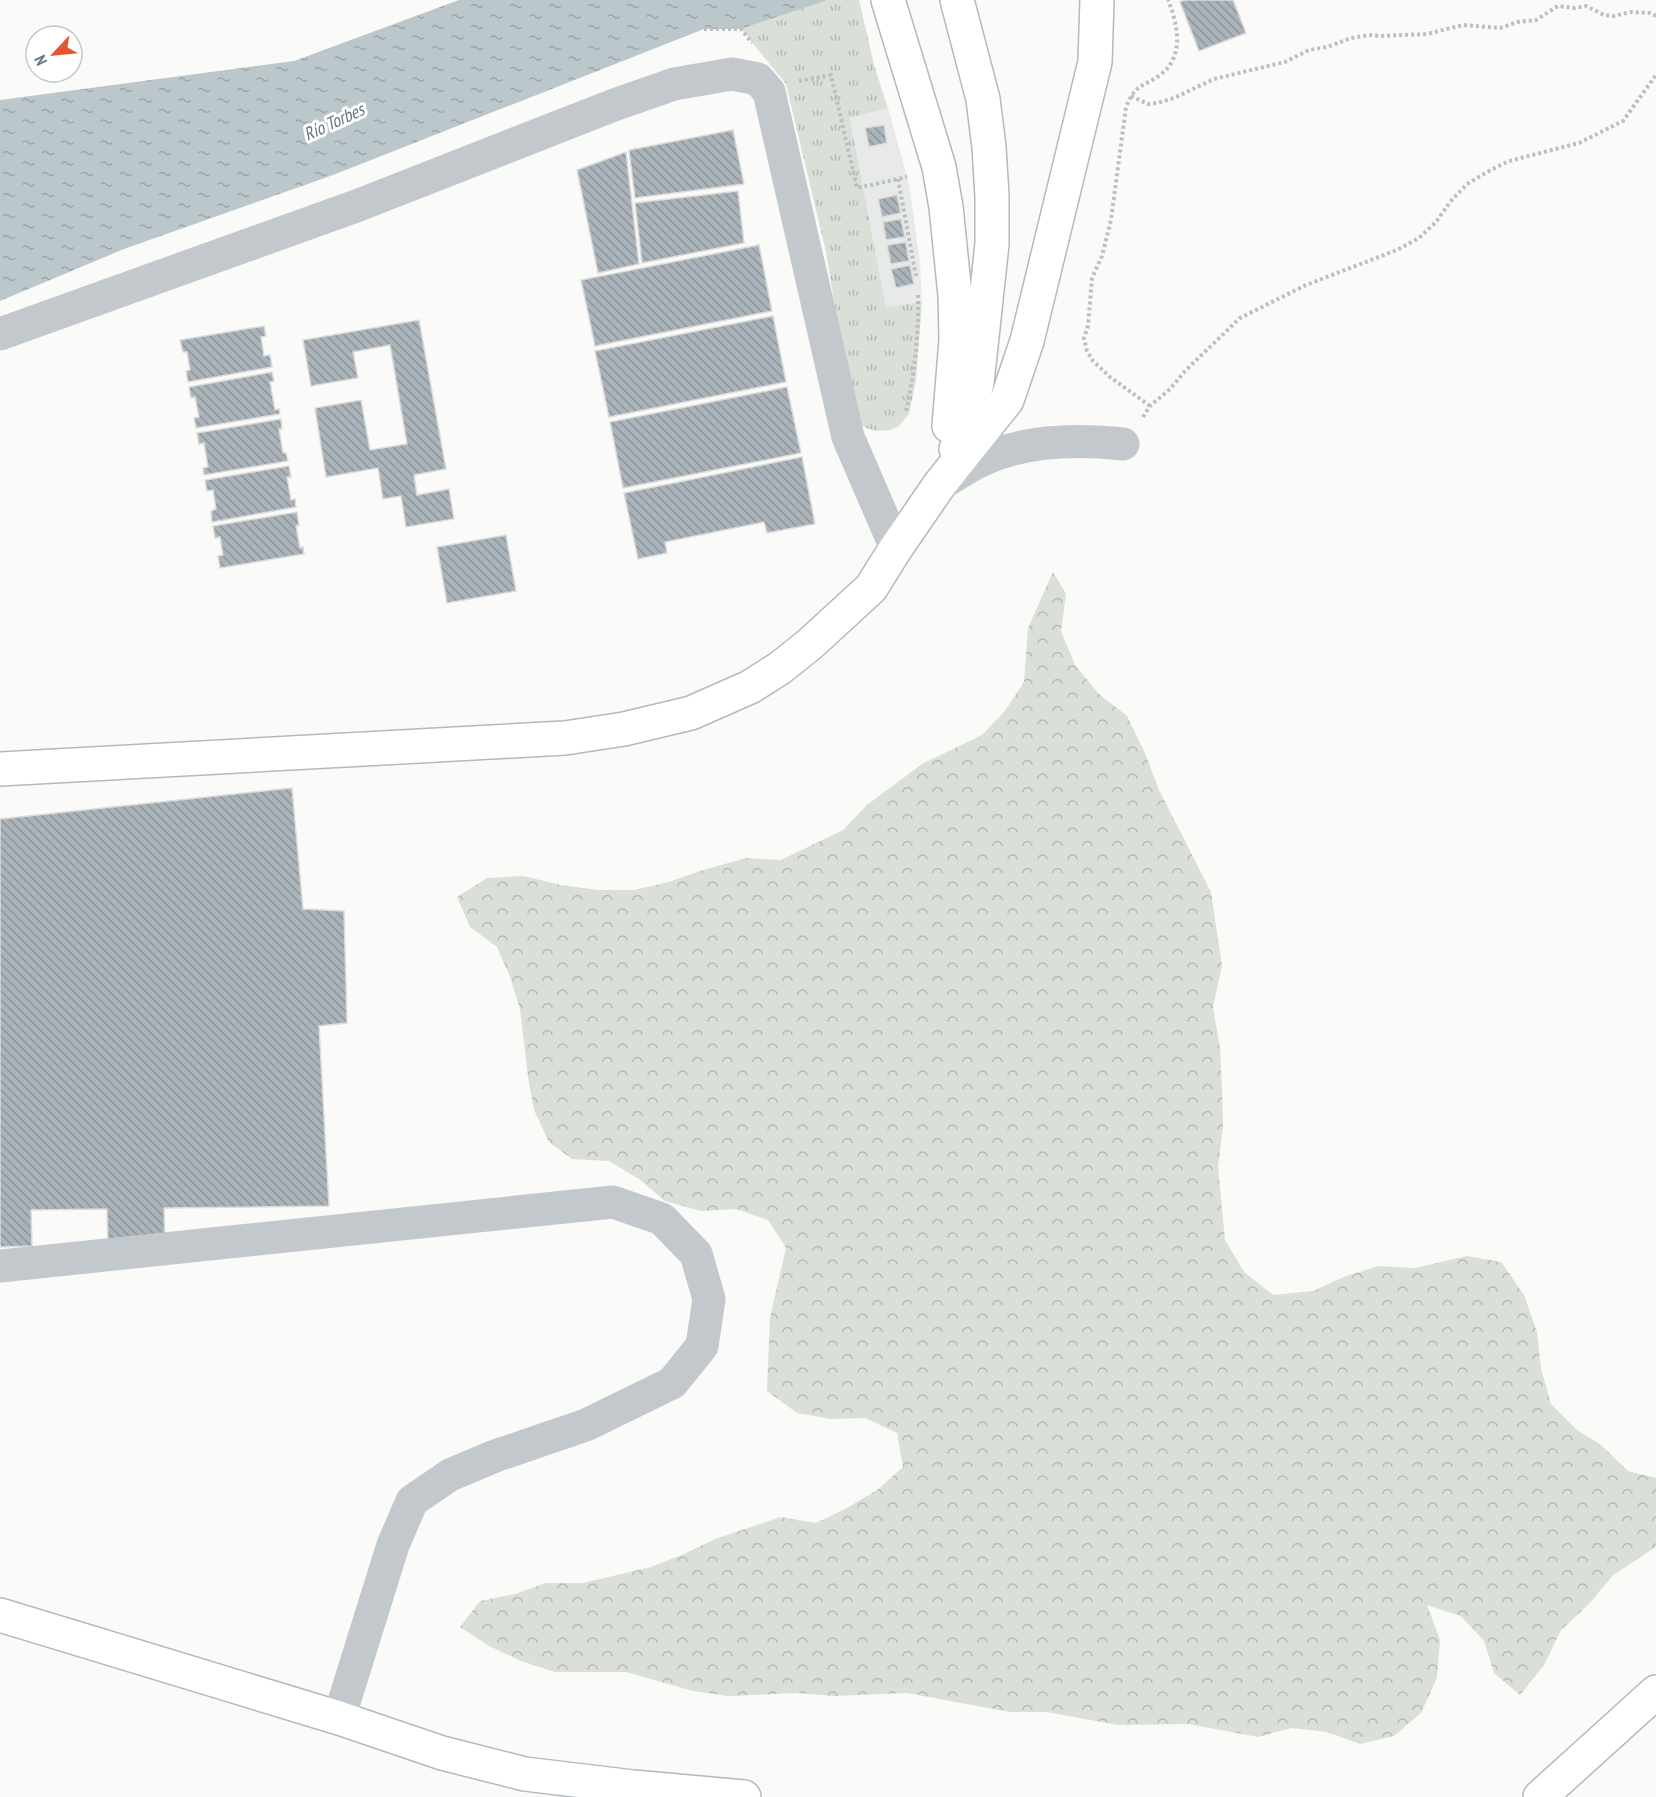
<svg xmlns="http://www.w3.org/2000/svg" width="1656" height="1797" font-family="'PT Sans Narrow',sans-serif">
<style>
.built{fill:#e8e9e9}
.forest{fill:url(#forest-crowns)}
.park{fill:url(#park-tufts)}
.water{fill:url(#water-ripples)}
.building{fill:url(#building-back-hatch);stroke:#dcdcda;stroke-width:1.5}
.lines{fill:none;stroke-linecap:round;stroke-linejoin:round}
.highway-casing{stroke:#b4b9bd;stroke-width:36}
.path{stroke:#bbbfc2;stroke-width:4;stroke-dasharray:3 3;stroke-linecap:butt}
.minor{stroke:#c3c8cc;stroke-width:33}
.highway{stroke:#fff;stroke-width:33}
.labels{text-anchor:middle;stroke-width:6;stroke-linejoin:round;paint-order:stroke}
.water-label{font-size:18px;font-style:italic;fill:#60757c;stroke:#fff}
</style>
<defs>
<pattern id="forest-crowns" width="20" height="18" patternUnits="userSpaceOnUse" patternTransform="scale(1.5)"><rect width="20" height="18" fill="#dadfd7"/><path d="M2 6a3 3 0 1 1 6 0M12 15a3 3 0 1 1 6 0" fill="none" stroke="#b4b9b4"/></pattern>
<pattern id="park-tufts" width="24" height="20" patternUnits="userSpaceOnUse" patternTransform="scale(1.5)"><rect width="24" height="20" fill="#dadfd7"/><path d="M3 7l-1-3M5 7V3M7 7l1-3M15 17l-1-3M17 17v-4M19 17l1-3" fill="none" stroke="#b4b9b4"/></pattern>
<pattern id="water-ripples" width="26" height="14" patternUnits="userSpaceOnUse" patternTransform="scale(1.5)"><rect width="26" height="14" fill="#bbc7cb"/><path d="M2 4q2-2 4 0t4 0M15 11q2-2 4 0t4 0" fill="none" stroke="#9ca6aa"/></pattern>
<pattern id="building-back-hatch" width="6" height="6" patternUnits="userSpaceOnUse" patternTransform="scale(1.5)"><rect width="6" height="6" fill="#aab3b9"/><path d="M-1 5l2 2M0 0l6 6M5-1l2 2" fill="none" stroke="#8e969c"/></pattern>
</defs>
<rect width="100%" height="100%" fill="#fafaf8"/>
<!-- built -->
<polygon class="built" points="888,108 909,184 920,262 922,302 886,307 850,117"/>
<!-- forest -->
<polygon class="forest" points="1053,572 1066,594 1061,631 1075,665 1099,694 1127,716 1145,753 1159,790 1211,892 1222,966 1213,1007 1220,1048 1222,1088 1223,1126 1218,1167 1225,1240 1244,1272 1273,1295 1313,1291 1346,1276 1379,1266 1415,1268 1467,1256 1501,1262 1524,1295 1537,1332 1541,1369 1551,1404 1577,1430 1601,1445 1628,1471 1656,1478 1656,1547 1613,1575 1589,1604 1561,1630 1544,1665 1520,1695 1494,1673 1484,1641 1461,1616 1427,1605 1440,1640 1437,1678 1421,1713 1394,1736 1360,1744 1327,1732 1292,1728 1258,1737 1189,1724 1118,1725 1047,1712 1010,1712 907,1693 835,1696 798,1693 728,1696 693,1691 626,1672 555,1672 521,1661 489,1646 460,1627 480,1601 515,1594 546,1583 583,1583 651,1567 684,1554 715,1539 781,1517 816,1523 847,1508 877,1490 903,1467 897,1433 865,1418 831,1419 797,1413 767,1391 770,1318 786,1248 768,1220 736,1209 701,1211 665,1201 639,1179 609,1161 572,1159 549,1142 534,1110 528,1077 520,1009 510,977 497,947 470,927 457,897 487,878 523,876 561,885 598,890 634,890 669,882 700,871 746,858 781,860 843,830 867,805 922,764 982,735 1005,711 1024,682 1028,628"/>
<!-- park -->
<polygon class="park" points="828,0 859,0 874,65 888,108 850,118 886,307 922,302 916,380 909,414 899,426 890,430 877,431 866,428 858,423 851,403 826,252 786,84 741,29"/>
<!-- water -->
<polygon class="water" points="459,0 828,0 741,29 704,29 333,175 124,249 0,301 0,100 294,61"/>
<!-- building -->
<g class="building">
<polygon points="1184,0 1233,0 1246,33 1199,51 1180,2"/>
<polygon points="884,125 887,143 869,147 865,128"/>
<polygon points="733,130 744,184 635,198 629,150"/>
<polygon points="626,152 639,264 598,273 577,170"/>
<polygon points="738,191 744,243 642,263 635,203"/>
<polygon points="897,195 901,213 882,217 878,199"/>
<polygon points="901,219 905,237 886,240 883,222"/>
<polygon points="906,242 909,261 891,264 887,245"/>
<polygon points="759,245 772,311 595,346 581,280"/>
<polygon points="910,265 914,284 896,288 891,269"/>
<polygon points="773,316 786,382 609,417 595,351"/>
<polygon points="419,320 446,469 414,475 417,495 449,489 454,519 406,527 401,496 383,499 378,468 326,477 315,408 361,400 370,450 407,444 390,345 353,352 358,378 311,386 303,340"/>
<polygon points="264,326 266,336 261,337 264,356 270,355 272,367 188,382 186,371 190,370 187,352 183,352 180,340"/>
<polygon points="272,372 274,381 270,382 275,410 279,409 280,414 196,428 194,418 199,417 195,397 191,398 189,387"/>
<polygon points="787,387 801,453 623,488 610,422"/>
<polygon points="281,419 282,429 279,429 283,453 286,453 288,461 204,475 203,468 208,467 204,443 199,444 197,433"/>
<polygon points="802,457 815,524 767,533 764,522 665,542 667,553 638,559 624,493"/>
<polygon points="289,466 291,477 287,477 291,500 295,499 296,507 212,522 211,511 216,509 213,490 207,491 205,480"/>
<polygon points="297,512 299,525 296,526 300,548 303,547 304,554 220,568 218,556 223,555 220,537 215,538 213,526"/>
<polygon points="506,535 516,591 447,603 437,547"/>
<polygon points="292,788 303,909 344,911 347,1023 319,1026 329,1206 164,1208 165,1246 108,1247 107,1209 31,1210 32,1246 0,1247 0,819"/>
</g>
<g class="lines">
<defs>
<g id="highway">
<polyline points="888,0 939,167 946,207 955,295 956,340 949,426"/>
<polyline points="956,449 966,427 977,383 992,244 992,196 989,147 983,99 957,0"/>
<polyline points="0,769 565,738 624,729 691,713 750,687 780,668 810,644 871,588 896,548 940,484 1007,400 1027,341 1095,62 1097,0"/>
<polyline points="0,1615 339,1718 442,1753 525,1774 633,1787 744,1797"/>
<polyline points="1540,1797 1656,1692"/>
</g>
</defs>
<!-- highway casing -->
<use href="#highway" class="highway-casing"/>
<!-- path -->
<g class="path">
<polyline points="704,29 741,29 752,43"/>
<polyline points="799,81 831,75 857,188 907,177"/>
<polyline points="1131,96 1148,104 1157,103 1174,98 1214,79 1285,62 1309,50 1327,47 1351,38 1369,35 1380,36 1427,34 1463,25 1500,28 1517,22 1536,20 1558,6 1575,8 1586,6 1604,15 1614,16 1631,12 1650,13 1656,16"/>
<polyline points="898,179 916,276"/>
<path d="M 1150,406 L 1110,377 L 1093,361 L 1087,351 L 1084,338 L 1088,326 L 1092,278 L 1102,256 L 1111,220 L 1126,107 C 1136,83 1142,88 1160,75 C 1185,57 1178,24 1168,0"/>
<path d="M 906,411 C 915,372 919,333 918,293"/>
<polyline points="1143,417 1150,406 1170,389 1185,371 1240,318 1306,285 1397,250 1419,238 1436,222 1450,202 1467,184 1487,172 1509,161 1579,143 1623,121 1656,75"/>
</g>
<!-- minor -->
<g class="minor">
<polyline points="0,334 359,205 614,105 674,84 732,74 758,79 769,92 848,437 896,548"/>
<path d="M 942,483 C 955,476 968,466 982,460 C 1025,440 1077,439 1123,444"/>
<polyline points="0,1266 613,1202 662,1219 696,1254 709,1299 702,1346 672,1383 586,1425 495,1456 450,1475 412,1501 393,1545 339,1718"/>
</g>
<!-- highway -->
<use href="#highway" class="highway"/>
</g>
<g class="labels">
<!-- water labels -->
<g class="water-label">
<text transform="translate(334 122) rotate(-25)" y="6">Río Torbes</text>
</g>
</g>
<!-- north arrow -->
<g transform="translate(54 54) rotate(244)"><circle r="28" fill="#ffffff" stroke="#c1c8cd" stroke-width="1.5"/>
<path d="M0-4.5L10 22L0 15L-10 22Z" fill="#e4572e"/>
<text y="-9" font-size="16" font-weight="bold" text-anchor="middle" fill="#657683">N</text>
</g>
</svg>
